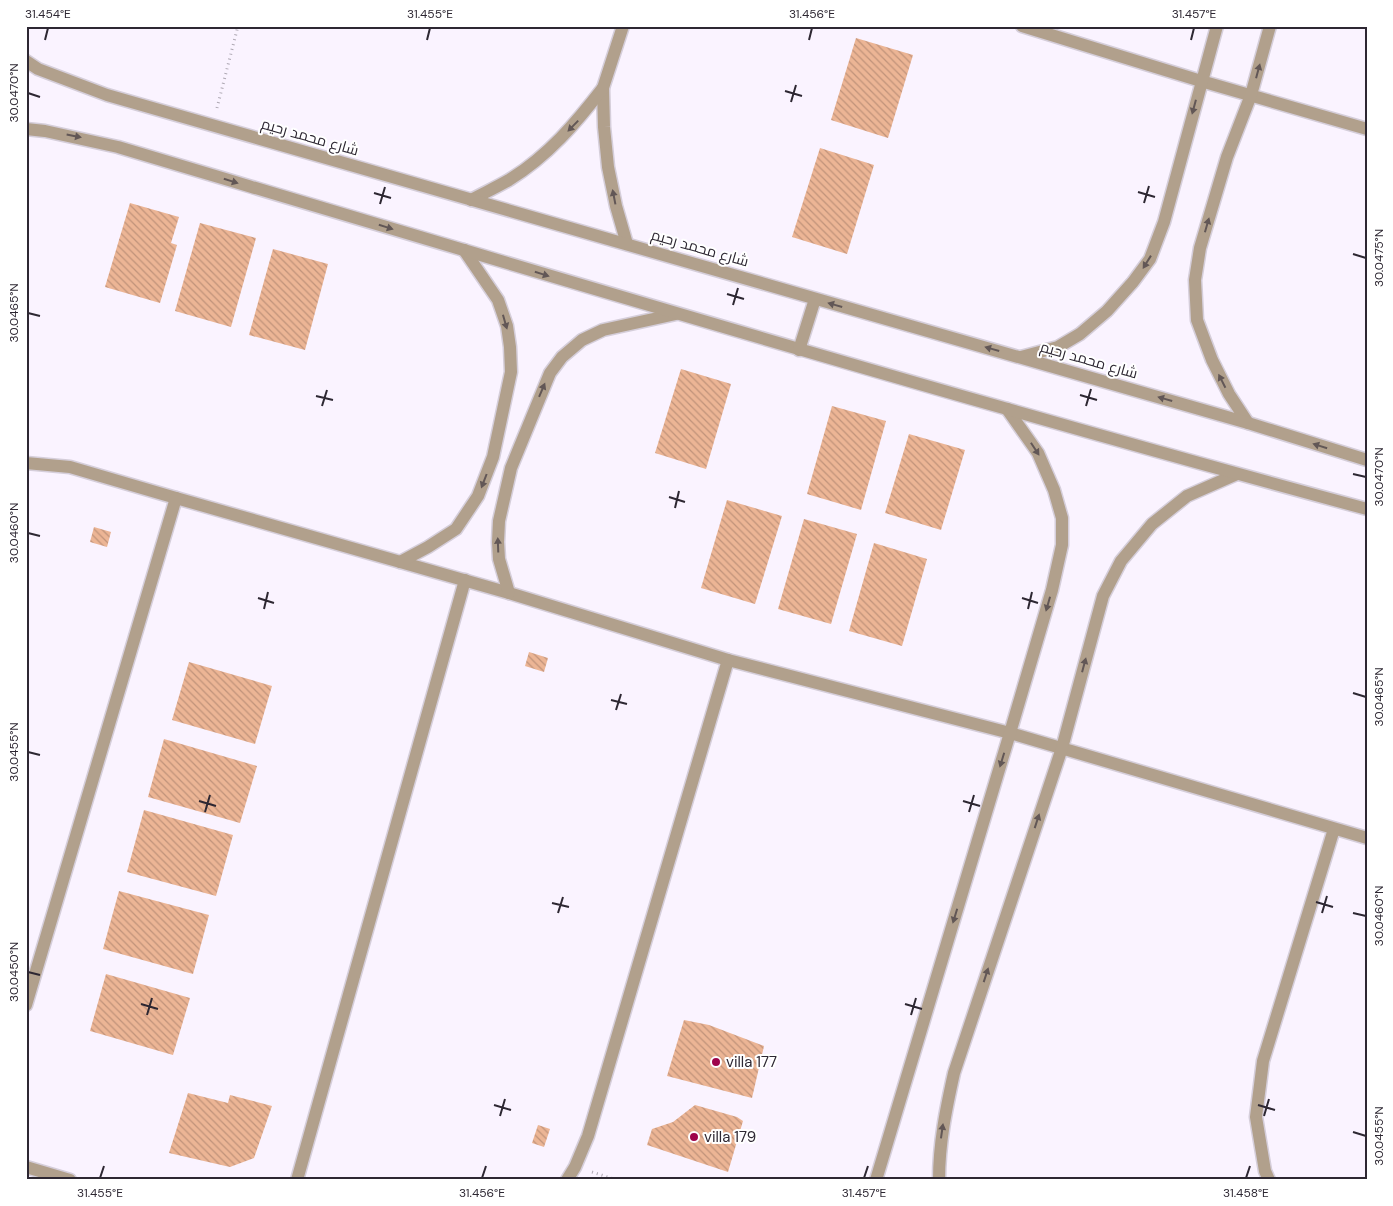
<svg xmlns="http://www.w3.org/2000/svg" width="1393" height="1206" font-family="'DM Sans',Cairo,sans-serif">
<style>
.building{fill:url(#building-back-hatch)}
.lines{fill:none;stroke-linecap:round;stroke-linejoin:round}
.minor-casing{stroke:#d5ceda;stroke-width:15}
.tertiary-casing{stroke:#d5ceda;stroke-width:15}
.path{stroke:#aea8b3;stroke-width:3;stroke-dasharray:1 4;stroke-linecap:butt}
.minor{stroke:#b1a08c;stroke-width:12}
.tertiary{stroke:#b1a08c;stroke-width:12}
.oneway{fill:#625756}
.ticks{fill:none;stroke:#2d2732;stroke-width:2}
.poi-dot{fill:#9e044b;stroke:#fff;stroke-width:2}
.labels{text-anchor:middle;stroke-width:4;stroke-linejoin:round;paint-order:stroke}
.street-label{font-size:15px;fill:#2d2732;stroke:#fff}
.poi-label{font-size:15px;fill:#2d2732;stroke:#fff;text-anchor:start}
.neatline{fill:none;stroke:#2d2732;stroke-width:2}
.ticks-label{font-size:12px;text-anchor:middle;fill:#2d2732}
</style>
<defs>
<pattern id="building-back-hatch" width="6" height="6" patternUnits="userSpaceOnUse" patternTransform="scale(1.25)"><rect width="6" height="6" fill="#ecb595"/><path d="M-1 5l2 2M0 0l6 6M5-1l2 2" fill="none" stroke="#c0937a"/></pattern>
</defs>
<rect width="100%" height="100%" fill="#faf3ff"/>
<!-- building -->
<g class="building">
<polygon points="856,38 913,55 888,138 831,120"/>
<polygon points="820,148 874,165 847,254 792,237"/>
<polygon points="130,203 179,217 171,243 177,245 160,303 105,287"/>
<polygon points="200,223 256,238 231,327 175,311"/>
<polygon points="273,249 328,264 305,350 249,335"/>
<polygon points="681,369 731,384 706,469 655,453"/>
<polygon points="832,406 886,421 861,510 807,494"/>
<polygon points="909,434 965,450 941,530 885,513"/>
<polygon points="727,500 782,516 755,604 701,588"/>
<polygon points="804,519 857,534 831,624 778,609"/>
<polygon points="94,527 111,532 107,547 90,542"/>
<polygon points="874,543 927,559 902,646 849,631"/>
<polygon points="529,652 548,658 544,672 525,666"/>
<polygon points="189,662 272,686 255,744 172,720"/>
<polygon points="164,739 257,766 240,823 148,797"/>
<polygon points="144,810 233,835 216,896 127,872"/>
<polygon points="119,891 209,915 193,974 103,949"/>
<polygon points="106,974 190,998 173,1055 90,1031"/>
<polygon points="684,1020 709,1025 764,1046 752,1098 667,1076"/>
<polygon points="188,1093 228,1103 230,1095 272,1106 254,1158 230,1167 169,1153"/>
<polygon points="695,1105 737,1117 743,1121 728,1172 647,1145 652,1129 673,1122"/>
<polygon points="538,1125 550,1129 544,1147 532,1143"/>
</g>
<g class="lines">
<defs>
<g id="minor">
<polyline points="623,26 603,88 604,127 608,167 616,206 627,244"/>
<polyline points="1022,26 1201,81 1367,129"/>
<path d="M 471,200 C 484,193 497,187 509,180 C 548,156 576,123 603,88"/>
<polyline points="1021,357 1058,347 1080,334 1107,311 1133,282 1150,259 1164,222 1217,26"/>
<polyline points="1248,423 1229,394 1212,360 1197,320 1195,280 1200,248 1227,157 1251,95 1270,26"/>
<polyline points="26,463 70,467 176,498 509,593 728,660 1010,733 1367,838"/>
<polyline points="400,562 428,547 456,529 478,496 493,457 511,372 510,347 507,326 498,300 464,250"/>
<polyline points="509,593 499,559 498,542 499,521 511,468 550,373 562,357 582,340 603,330 676,314"/>
<polyline points="26,1005 176,498"/>
<polyline points="26,1167 70,1180"/>
<polyline points="297,1180 465,580"/>
<polyline points="567,1180 575,1167 588,1136 728,660"/>
<polyline points="876,1180 1010,733 1052,590 1062,545 1062,518 1054,490 1038,453 1007,409"/>
<path d="M 939,1180 C 939,1143 946,1109 954,1073 L 1062,748 L 1103,596 L 1121,561 L 1152,524 L 1187,496 L 1237,474"/>
<polyline points="1269,1180 1265,1171 1256,1117 1263,1061 1334,829"/>
</g>
<g id="tertiary">
<polyline points="26,61 38,69 107,95 1248,423 1367,460"/>
<path d="M 26,129 L 45,131 L 118,147 C 534,271 948,396 1367,509"/>
<polyline points="799,350 815,299"/>
</g>
</defs>
<!-- minor casing -->
<use href="#minor" class="minor-casing"/>
<!-- tertiary casing -->
<use href="#tertiary" class="tertiary-casing"/>
<!-- path -->
<g class="path">
<polyline points="217,108 238,26"/>
<polyline points="592,1172 617,1180"/>
</g>
<!-- minor -->
<use href="#minor" class="minor"/>
<!-- tertiary -->
<use href="#tertiary" class="tertiary"/>
</g>
<!-- one-way arrows -->
<defs><path id="oneway-solid" d="M-6-.8H1V-3.2L6.5 0L1 3.2V.8H-6Z" transform="scale(1.25)"/></defs>
<g class="oneway">
<use href="#oneway-solid" transform="translate(1258 71) rotate(-75)"/>
<use href="#oneway-solid" transform="translate(1194 107) rotate(105)"/>
<use href="#oneway-solid" transform="translate(573 126) rotate(134)"/>
<use href="#oneway-solid" transform="translate(74 136) rotate(11)"/>
<use href="#oneway-solid" transform="translate(231 181) rotate(17)"/>
<use href="#oneway-solid" transform="translate(614 197) rotate(-101)"/>
<use href="#oneway-solid" transform="translate(1207 225) rotate(-74)"/>
<use href="#oneway-solid" transform="translate(386 227) rotate(17)"/>
<use href="#oneway-solid" transform="translate(1147 262) rotate(122)"/>
<use href="#oneway-solid" transform="translate(542 274) rotate(17)"/>
<use href="#oneway-solid" transform="translate(835 305) rotate(-164)"/>
<use href="#oneway-solid" transform="translate(505 322) rotate(74)"/>
<use href="#oneway-solid" transform="translate(992 349) rotate(-164)"/>
<use href="#oneway-solid" transform="translate(1222 381) rotate(-117)"/>
<use href="#oneway-solid" transform="translate(542 390) rotate(-67)"/>
<use href="#oneway-solid" transform="translate(1165 399) rotate(-164)"/>
<use href="#oneway-solid" transform="translate(1320 446) rotate(-162)"/>
<use href="#oneway-solid" transform="translate(1035 449) rotate(57)"/>
<use href="#oneway-solid" transform="translate(484 481) rotate(111)"/>
<use href="#oneway-solid" transform="translate(498 545) rotate(-92)"/>
<use href="#oneway-solid" transform="translate(1048 604) rotate(106)"/>
<use href="#oneway-solid" transform="translate(1084 665) rotate(-75)"/>
<use href="#oneway-solid" transform="translate(1002 760) rotate(107)"/>
<use href="#oneway-solid" transform="translate(1037 821) rotate(-72)"/>
<use href="#oneway-solid" transform="translate(955 916) rotate(107)"/>
<use href="#oneway-solid" transform="translate(986 975) rotate(-72)"/>
<use href="#oneway-solid" transform="translate(942 1131) rotate(-82)"/>
</g>
<!-- ticks -->
<path class="ticks" d="M 45,40 L 48,28M 427,40 L 430,28M 809,40 L 812,28M 1191,40 L 1194,28M 785,91 L 802,96M 28,93 L 40,97M 791,102 L 796,85M 1138,192 L 1155,197M 374,193 L 391,198M 1144,203 L 1149,186M 380,204 L 385,187M 1353,254 L 1366,258M 727,294 L 744,299M 733,305 L 738,288M 28,313 L 40,316M 1080,395 L 1097,400M 316,396 L 333,400M 322,406 L 327,390M 1086,406 L 1091,389M 1353,474 L 1366,477M 669,497 L 685,502M 675,508 L 679,491M 28,533 L 40,536M 258,598 L 274,603M 1022,598 L 1038,603M 264,609 L 268,592M 1028,609 L 1032,592M 1353,693 L 1366,697M 611,700 L 627,704M 616,710 L 621,694M 28,752 L 40,755M 199,801 L 216,806M 963,801 L 980,806M 205,812 L 210,795M 969,812 L 974,795M 1316,902 L 1333,907M 552,903 L 569,907M 558,913 L 563,897M 1322,913 L 1327,896M 1353,913 L 1366,916M 28,972 L 40,975M 141,1004 L 158,1009M 905,1004 L 922,1009M 147,1015 L 152,998M 911,1015 L 916,998M 494,1105 L 511,1110M 1258,1105 L 1275,1110M 500,1116 L 505,1099M 1264,1116 L 1269,1099M 1353,1132 L 1366,1136M 100,1178 L 104,1166M 482,1178 L 486,1166M 864,1178 L 868,1166M 1246,1178 L 1250,1166"/>
<!-- markers -->
<g class="poi-dot">
<circle cx="716" cy="1062" r="5"/>
<circle cx="694" cy="1137" r="5"/>
</g>
<g class="labels">
<!-- street labels -->
<g class="street-label">
<text transform="translate(310 137) rotate(16)" y="5">شارع محمد رحيم</text>
<text transform="translate(700 248) rotate(16)" y="5">شارع محمد رحيم</text>
<text transform="translate(1089 360) rotate(16)" y="5">شارع محمد رحيم</text>
</g>
<!-- poi labels -->
<g class="poi-label">
<text x="726" y="1067">villa 177</text>
<text x="704" y="1142">villa 179</text>
</g>
</g>
<!-- border -->
<rect width="1393" height="1206" fill="none" stroke="#ffffff" stroke-width="55"/>
<rect x="28" y="28" width="1338" height="1150" class="neatline"/>
<g class="ticks-label">
<text x="48" y="18">31.454°E</text>
<text x="430" y="18">31.455°E</text>
<text x="812" y="18">31.456°E</text>
<text x="1194" y="18">31.457°E</text>
<text transform="translate(14 93) rotate(-90)" y="4">30.0470°N</text>
<text transform="translate(1379 258) rotate(-90)" y="4">30.0475°N</text>
<text transform="translate(14 313) rotate(-90)" y="4">30.0465°N</text>
<text transform="translate(1379 477) rotate(-90)" y="4">30.0470°N</text>
<text transform="translate(14 533) rotate(-90)" y="4">30.0460°N</text>
<text transform="translate(1379 697) rotate(-90)" y="4">30.0465°N</text>
<text transform="translate(14 752) rotate(-90)" y="4">30.0455°N</text>
<text transform="translate(1379 916) rotate(-90)" y="4">30.0460°N</text>
<text transform="translate(14 972) rotate(-90)" y="4">30.0450°N</text>
<text transform="translate(1379 1136) rotate(-90)" y="4">30.0455°N</text>
<text x="100" y="1197">31.455°E</text>
<text x="482" y="1197">31.456°E</text>
<text x="864" y="1197">31.457°E</text>
<text x="1246" y="1197">31.458°E</text>
</g>
</svg>
